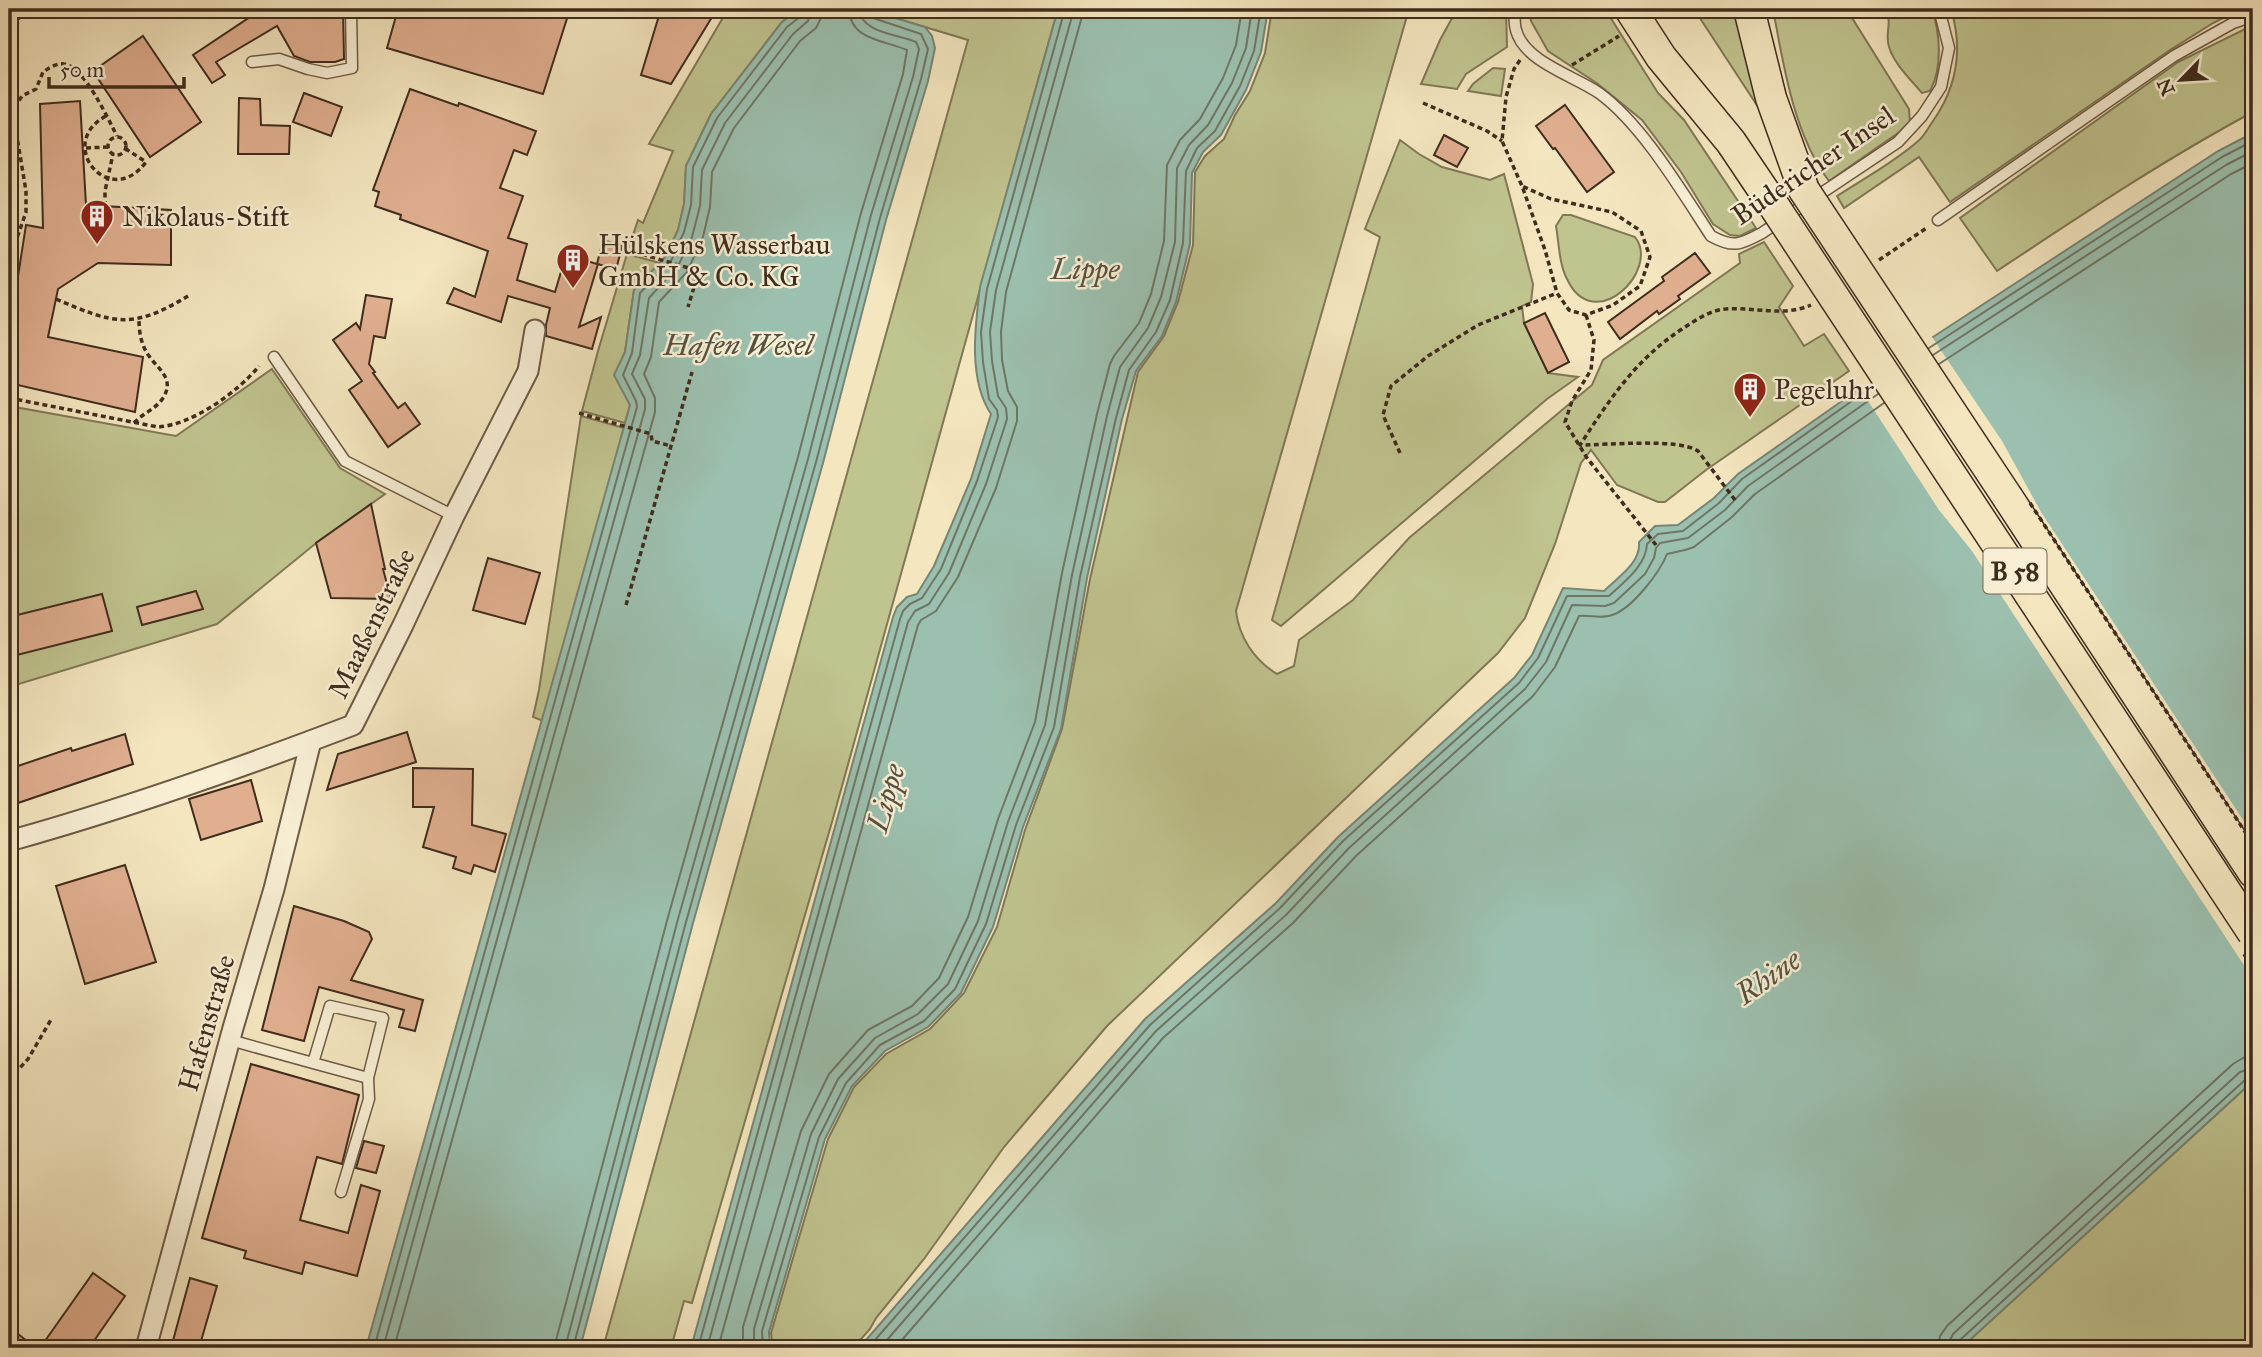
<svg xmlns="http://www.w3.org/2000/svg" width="2262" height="1357" font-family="'IM FELL Great Primer',serif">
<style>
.green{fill:#c0c48f;stroke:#807856;stroke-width:2}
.water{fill:#9cc0af;stroke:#778575;stroke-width:2}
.pier{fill:#f4e6bf}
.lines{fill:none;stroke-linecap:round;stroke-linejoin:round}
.shore{stroke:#6e7666;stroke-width:2}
.building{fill:#e0af90;stroke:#402c1d;stroke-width:2}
.lane-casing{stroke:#6d5a46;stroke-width:13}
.street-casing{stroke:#6d5a46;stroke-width:23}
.primary-casing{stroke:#402c1d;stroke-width:33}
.path{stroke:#402c1d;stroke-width:3.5;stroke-dasharray:5 3.5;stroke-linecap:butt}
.lane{stroke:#f8efd5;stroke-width:10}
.street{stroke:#f8efd5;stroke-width:19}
.primary{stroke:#f4e6bf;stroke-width:30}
.primary-bridge-casing{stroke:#402c1d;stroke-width:33;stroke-linecap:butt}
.path-bridge{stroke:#402c1d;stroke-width:3.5;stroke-dasharray:5 3.5;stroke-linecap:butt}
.primary-bridge{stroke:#f4e6bf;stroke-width:30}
.labels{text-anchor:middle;stroke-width:5;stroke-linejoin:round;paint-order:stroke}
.shield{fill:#f8efd5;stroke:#776654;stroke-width:2}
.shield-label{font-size:26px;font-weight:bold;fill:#402c1d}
.street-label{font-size:28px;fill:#402c1d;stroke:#f8efd5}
.poi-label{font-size:28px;fill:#402c1d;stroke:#f8efd5;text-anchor:start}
.water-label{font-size:30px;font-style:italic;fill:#575142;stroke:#f8efd5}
</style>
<rect width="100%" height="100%" fill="#f4e6bf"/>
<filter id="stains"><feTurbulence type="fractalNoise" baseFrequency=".00286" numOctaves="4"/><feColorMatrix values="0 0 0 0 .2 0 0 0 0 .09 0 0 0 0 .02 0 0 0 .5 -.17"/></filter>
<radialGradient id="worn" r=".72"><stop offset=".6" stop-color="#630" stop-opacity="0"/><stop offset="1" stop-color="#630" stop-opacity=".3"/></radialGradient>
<!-- green -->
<g class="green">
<polygon points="728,9 799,9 782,22 711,114 686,166 684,205 678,230 666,256 629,247 638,220 643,223 673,151 649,144"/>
<polygon points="865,9 1058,9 832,822 692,1303 684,1301 671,1348 603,1348 968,40"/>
<path d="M 1272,9 L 1409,9 L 1236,611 C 1239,637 1254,660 1277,674 L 1294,666 L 1299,640 L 1353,600 L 1409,538 L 1592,385 L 1603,360 L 1740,263 L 1739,254 L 1764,242 L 1793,286 L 1779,307 L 1804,346 L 1824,334 L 1849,371 L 1706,470 L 1665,502 L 1658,502 L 1617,485 L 1591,450 L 1581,463 L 1555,544 L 1525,618 L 1498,653 L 1107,1026 L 1004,1147 L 924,1259 L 876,1318 L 870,1329 L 853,1348 L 773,1348 L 771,1333 L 828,1139 L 854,1087 L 886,1054 L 930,1029 L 964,993 L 997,927 L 1025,830 L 1062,729 L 1090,579 L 1138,372 L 1164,336 L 1178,302 L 1193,245 L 1195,172 L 1205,156 L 1224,139 L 1235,115 L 1250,91 L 1265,53 Z"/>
<polygon points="1457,9 1506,9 1507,47 1466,74 1457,89 1421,84 1440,40"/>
<polygon points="1529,9 1605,9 1658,93 1684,120 1756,228 1740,236 1730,235 1713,224 1681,172 1642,120 1598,84 1548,51 1531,21"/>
<polygon points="1694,9 1741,9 1781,142"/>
<path d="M 1773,9 L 1855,9 L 1849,13 L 1909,109 L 1910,122 L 1898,133 L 1829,181 C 1794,136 1783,63 1773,9 Z"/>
<path d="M 1886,9 L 1932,9 C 1940,34 1943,67 1930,91 L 1922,93 C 1911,80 1890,60 1888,42 C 1886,28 1892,26 1886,9 Z"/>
<path d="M 1951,9 L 2241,9 L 2213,23 L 2170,50 L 1950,202 L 1919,157 L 1844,208 L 1837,196 C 1863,179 1893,163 1917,142 C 1924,137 1928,128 1933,121 C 1957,87 1963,49 1951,9 Z"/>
<path d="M 2253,25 L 2253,112 C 2165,159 2080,216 1997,271 L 1960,218 L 2178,62 Z"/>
<polygon points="1493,68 1505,69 1501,96 1468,91 1473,84"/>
<polygon points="1400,140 1419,154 1442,167 1490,180 1504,174 1533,284 1531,302 1522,306 1524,323 1548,373 1578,377 1547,399 1281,626 1272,620 1380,237 1365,229"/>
<path d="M 1563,215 L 1571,215 L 1635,237 C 1661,270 1594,337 1567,279 C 1559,264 1559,243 1556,226 Z"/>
<polygon points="627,254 660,263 634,290 625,352 615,375 630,405 625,423 582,411 598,351"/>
<polygon points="272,369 340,468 385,494 315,544 217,624 9,687 9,406 176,436"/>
<polygon points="581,416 624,428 543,721 533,717 539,690"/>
<polygon points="2253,1081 2253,1348 1961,1348"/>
</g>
<!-- water -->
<g class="water">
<polygon points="799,9 865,9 925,27 932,36 935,48 928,81 886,220 823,463 693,923 580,1348 366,1348 630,405 614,375 625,352 634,290 666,256 678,230 684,204 686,166 711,114 782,22"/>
<path d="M 1058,9 L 1268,9 L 1261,52 L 1246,90 L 1221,135 L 1203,152 L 1192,173 L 1190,244 L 1176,302 L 1162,336 L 1136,371 L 1122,419 L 1087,578 L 1061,729 L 1023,827 L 993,927 L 961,993 L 928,1027 L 885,1051 L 852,1086 L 825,1139 L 769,1332 L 770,1348 L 691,1348 L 893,617 L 897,607 L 907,597 L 917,594 L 934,566 L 971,479 L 991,414 C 968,380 975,326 980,287 Z"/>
<path d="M 2253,133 L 2253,1081 L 1961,1348 L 859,1348 L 1145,1019 L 1276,903 L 1338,837 L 1514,678 L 1532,655 L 1563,588 L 1604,591 C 1618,577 1641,563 1639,542 L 1655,526 L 1678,525 L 1714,498 L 1738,474 L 1933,337 L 2218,151 Z"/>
</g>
<!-- pier -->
<polygon class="pier" points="1930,334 2002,441 2041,512 2253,835 2253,979 1972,551 1939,510 1857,384"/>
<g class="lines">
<!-- shore -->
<g class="shore">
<polyline points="1929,348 2222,157 2253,141"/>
<polyline points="1933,355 2226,165 2253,151"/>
<polyline points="1939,364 2231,174 2253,163"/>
<polyline points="374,1348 637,407 636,401 623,375 632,353 640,293 671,261 684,232 691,205 693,167 717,118 787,27 801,16 803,9"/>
<polyline points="383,1348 645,409 645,399 632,374 640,355 649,298 678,266 692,237 700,206 702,170 725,123 793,34 808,21 811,9"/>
<polyline points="394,1348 655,412 655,398 644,374 651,357 659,302 687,272 703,237 710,207 712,172 734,128 800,41 816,28 821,18 822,9"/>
<path d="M 554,1348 L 668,917 L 798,457 L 861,213 L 903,74 L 907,50 C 884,40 850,40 849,9"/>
<path d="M 565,1348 L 678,919 L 808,459 L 871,215 L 913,77 L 919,49 L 916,42 C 898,34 861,33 859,9"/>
<polyline points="573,1348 686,922 816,462 880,218 921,79 928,49 921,34 873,18 869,14 868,9"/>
<polyline points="698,1348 900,619 903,611 910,604 922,598 941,569 977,481 998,417 997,410 989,399 983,362 981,332 987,289 1065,9"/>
<polyline points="707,1348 908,622 915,611 929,604 949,573 986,484 1007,419 1006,408 998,396 992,361 990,332 996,290 1074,9"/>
<polyline points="718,1348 918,625 921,620 936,611 958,577 996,488 1017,421 1017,407 1008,391 1002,360 1001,332 1006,292 1084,9"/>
<polyline points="743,1348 743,1327 801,1131 829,1074 868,1030 912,1006 939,978 968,917 998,819 1035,722 1062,573 1097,414 1110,364 1114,356 1139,323 1151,294 1164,241 1167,165 1180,140 1200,119 1223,78 1236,45 1242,9"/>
<polyline points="754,1348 754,1329 811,1134 838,1079 875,1038 918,1014 948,984 978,921 1008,822 1045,725 1072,575 1107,416 1120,367 1148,328 1161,297 1175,242 1177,168 1189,145 1208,125 1232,83 1246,48 1252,9"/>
<polyline points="763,1348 762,1331 819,1137 846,1083 880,1045 924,1021 955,989 986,924 1016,825 1054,727 1080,577 1116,418 1129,370 1156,332 1170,300 1183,243 1186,171 1197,148 1215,131 1240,86 1254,51 1261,9"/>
<path d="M 868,1348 L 1150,1025 L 1280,908 L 1343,841 L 1519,683 L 1538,658 L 1567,596 L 1609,596 C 1624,582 1646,566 1647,544 L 1658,534 L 1683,531 L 1719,503 L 1742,479 L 1873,386"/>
<polyline points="880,1348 1156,1031 1286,915 1349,848 1525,689 1546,662 1572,605 1605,606 1614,603 1645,574 1654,558 1656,548 1660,543 1688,538 1725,510 1748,486 1878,394"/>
<path d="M 895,1348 L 1163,1038 L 1293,923 L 1357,855 L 1533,696 L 1555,667 L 1579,616 C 1590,615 1602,619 1612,615 C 1632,609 1660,572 1667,554 L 1685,550 L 1694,547 L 1732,517 L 1755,494 L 1884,403"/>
<polyline points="1938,1348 1940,1336 1947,1326 2233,1064 2243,1058 2253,1057"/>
<polyline points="1948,1348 1950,1340 1953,1334 2240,1072 2253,1068"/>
<polyline points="1957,1348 1960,1340 2246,1079 2253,1077"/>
</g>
</g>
<!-- building -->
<g class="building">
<polygon points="262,9 343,9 344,59 335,62 310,62 294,56 277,26 216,62 225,75 212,83 193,55"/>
<polygon points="398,9 570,9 543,94 387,48"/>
<polygon points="661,9 717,9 671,84 641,75"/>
<polygon points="143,36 201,122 150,157 93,71"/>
<polygon points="410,89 458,106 459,103 536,131 527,155 514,150 500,188 523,196 508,238 527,244 517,280 555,292 566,255 597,264 603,240 622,246 616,270 598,264 579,327 601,317 592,349 546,336 546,325 550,308 508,296 501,322 447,303 454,288 475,297 488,251 400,219 401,215 375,206 379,192 373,190"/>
<polygon points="304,93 342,107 331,136 293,122"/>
<polygon points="239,98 260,99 261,125 290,126 289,154 238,154"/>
<polygon points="80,101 86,205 171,210 171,265 98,263 58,289 48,337 143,357 135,412 9,383 9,334 26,225 43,228 40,104"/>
<polygon points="1565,105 1614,172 1587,192 1555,148 1553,149 1536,126"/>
<polygon points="1444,135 1468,148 1457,167 1434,155"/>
<polygon points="1695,253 1710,273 1678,296 1680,299 1659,314 1657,311 1620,339 1608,322 1664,281 1662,277"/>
<polygon points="366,295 392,299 385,338 374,336 369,364 375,372 373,373 398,408 405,403 420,424 388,447 349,390 362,381 333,340 356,323 360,329"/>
<polygon points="1545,313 1569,362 1548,373 1524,323"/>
<polygon points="371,504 385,569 383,569 391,599 331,598 316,543"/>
<polygon points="488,558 540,573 525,624 473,610"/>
<polygon points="196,591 203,609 142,625 137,607"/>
<polygon points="102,594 112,631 9,657 9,617"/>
<polygon points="407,732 416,762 327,790 338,754"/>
<polygon points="125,734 133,764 9,806 9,769 71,748 72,751"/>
<polygon points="413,768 473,769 472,825 506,834 495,872 474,865 471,874 453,868 456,857 423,847 434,807 413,807"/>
<polygon points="251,780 262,821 201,840 189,799"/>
<polygon points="125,865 156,962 85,984 56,886"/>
<polygon points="294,906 344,921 369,932 372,939 351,980 423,1000 415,1031 399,1027 404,1010 319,987 304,1041 262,1030"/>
<polygon points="251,1064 359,1095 342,1164 317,1157 300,1220 348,1233 361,1185 380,1191 357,1276 305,1262 302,1274 244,1258 246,1251 202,1238"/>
<polygon points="364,1141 384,1146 376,1173 356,1168"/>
<polygon points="93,1273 125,1296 89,1348 40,1348"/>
<polygon points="190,1278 217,1286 199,1348 171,1348"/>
<polygon points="9,1327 36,1348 9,1348"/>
</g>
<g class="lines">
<defs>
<g id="lane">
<path d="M 1514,9 C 1515,15 1514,24 1516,30 C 1524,62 1575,76 1599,93 C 1642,124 1682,192 1711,236 C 1733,248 1740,245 1762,233 L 1898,142 L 1922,116 L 1941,87 L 1949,48 L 1939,9"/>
<polyline points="252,62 279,59 308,69 327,73 352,68 351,9"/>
<polyline points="1938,220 2174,56 2233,23 2253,16"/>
<polyline points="274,357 345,461 454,516"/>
<polyline points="230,1040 313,1063 330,1006 383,1018 368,1078 313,1063"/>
<polyline points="341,1192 369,1099 368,1078"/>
</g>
<g id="street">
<path d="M 9,841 C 125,809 240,768 353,725 L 403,625 L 454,516 L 528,371 L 535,330"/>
<polyline points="146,1348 233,1028 274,889 311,741"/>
</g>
<g id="primary">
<polyline points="1630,9 1661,57 1731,142 1776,209"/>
<polyline points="1749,9 1771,98 1804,190"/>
<polyline points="2008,498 2253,872"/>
</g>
</defs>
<!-- lane casing -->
<use href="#lane" class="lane-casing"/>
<!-- street casing -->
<use href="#street" class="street-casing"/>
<!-- primary casing -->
<use href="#primary" class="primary-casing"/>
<!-- path -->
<g class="path">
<polyline points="1520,60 1514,69 1506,97 1502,141 1522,186 1545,250 1557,293 1569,310 1586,315 1613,305 1640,286 1650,257 1641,231 1612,212 1551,199 1522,186"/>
<polyline points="1572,65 1619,36"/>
<polyline points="9,78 18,20 23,9"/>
<polyline points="1423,103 1487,131 1502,141"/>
<path d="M 10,115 L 22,96 L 36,89 L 43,72 C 49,68 56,63 64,64 C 84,66 108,119 117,136"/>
<path d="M 106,116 C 54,144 110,211 146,162 L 126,149"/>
<circle cx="117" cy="146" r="9"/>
<polyline points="86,148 108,147"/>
<polyline points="105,206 105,191 113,154"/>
<polyline points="634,252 699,271 688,307"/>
<polyline points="10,258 19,269"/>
<polyline points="1879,260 1928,227"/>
<polyline points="9,261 26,212 26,191 14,119 9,115"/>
<path d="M 56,299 C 114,324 132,330 188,296"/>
<polyline points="1586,315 1594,340 1591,370 1572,401 1565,422 1587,458 1656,545"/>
<path d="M 9,398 L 158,427 C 192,425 238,392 259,366"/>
<polyline points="579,413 651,434 652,441 671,446"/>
<path d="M 134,423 C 143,413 156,409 163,398 C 175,379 159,370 149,356 C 141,345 139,332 139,319"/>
<polyline points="1400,453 1383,415 1391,386 1428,356 1478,325 1557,293"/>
<path d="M 1735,500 L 1698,451 C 1679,438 1607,445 1580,445 C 1610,399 1635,360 1682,329 C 1696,320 1710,310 1726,309 C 1755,307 1784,317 1811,305"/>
<polyline points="626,605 692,372"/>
<polyline points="9,1080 28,1059 52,1018"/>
</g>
<!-- lane -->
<use href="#lane" class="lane"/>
<!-- street -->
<use href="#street" class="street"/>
<!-- primary -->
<use href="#primary" class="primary"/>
<defs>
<g id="primary-bridge">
<polyline points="1804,190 2008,498"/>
<polyline points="1776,209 2253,933"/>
</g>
</defs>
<!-- primary-bridge casing -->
<use href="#primary-bridge" class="primary-bridge-casing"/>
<!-- path-bridge -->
<g class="path-bridge">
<polyline points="2030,503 2253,844"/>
<polyline points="2244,954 2253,968"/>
</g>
<!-- primary-bridge -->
<use href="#primary-bridge" class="primary-bridge"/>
</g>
<!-- icons -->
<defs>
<symbol id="building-pin" viewBox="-11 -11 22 30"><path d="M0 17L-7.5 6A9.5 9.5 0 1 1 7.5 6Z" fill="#8f2418" stroke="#f8efd5"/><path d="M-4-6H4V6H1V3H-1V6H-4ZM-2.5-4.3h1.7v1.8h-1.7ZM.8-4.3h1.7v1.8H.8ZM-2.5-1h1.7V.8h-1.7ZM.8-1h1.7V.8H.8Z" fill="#fff"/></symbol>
</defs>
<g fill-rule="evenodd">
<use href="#building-pin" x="78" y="197" width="38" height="52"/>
<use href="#building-pin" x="554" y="241" width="38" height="52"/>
<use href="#building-pin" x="1731" y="370" width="38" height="52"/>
</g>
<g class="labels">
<!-- shield labels -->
<rect class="shield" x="1983.5" y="548.5" width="63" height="45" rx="5"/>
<g class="shield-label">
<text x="2015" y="580">B 58</text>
</g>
<!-- street labels -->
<g class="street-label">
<text transform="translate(1813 165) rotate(-34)" y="10">Büdericher Insel</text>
<text transform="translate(371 623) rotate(-64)" y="10">Maaßenstraße</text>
<text transform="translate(206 1023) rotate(-74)" y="10">Hafenstraße</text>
</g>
<!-- poi labels -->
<g class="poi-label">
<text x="122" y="226">Nikolaus-Stift</text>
<text x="598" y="254">Hülskens Wasserbau<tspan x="598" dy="32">GmbH &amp; Co. KG</tspan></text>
<text x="1774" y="399">Pegeluhr</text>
</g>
<!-- water labels -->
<g class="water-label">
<text x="1085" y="279">Lippe</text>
<text x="738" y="355">Hafen Wesel</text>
<text transform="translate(886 798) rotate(-74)" y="10">Lippe</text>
<text transform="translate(1768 977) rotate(-35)" y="10">Rhine</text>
</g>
</g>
<!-- margin -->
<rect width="2262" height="1357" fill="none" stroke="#f4e6bf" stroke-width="35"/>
<rect x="10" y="10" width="2241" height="1336" fill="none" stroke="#402c1d" stroke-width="3.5"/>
<rect x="18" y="18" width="2227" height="1322" fill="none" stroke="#402c1d" stroke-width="2"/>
<!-- north arrow -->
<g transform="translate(2181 80) rotate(245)" stroke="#f8efd5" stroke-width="5" paint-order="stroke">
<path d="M0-5L12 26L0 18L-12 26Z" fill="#402c1d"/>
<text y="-10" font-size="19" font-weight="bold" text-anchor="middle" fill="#402c1d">N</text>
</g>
<!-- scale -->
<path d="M49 77v10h135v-10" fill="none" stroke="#402c1d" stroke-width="3.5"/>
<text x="60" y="77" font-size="21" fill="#402c1d" stroke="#f8efd5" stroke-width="5" paint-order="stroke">50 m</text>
<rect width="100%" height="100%" filter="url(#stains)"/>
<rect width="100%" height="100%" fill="url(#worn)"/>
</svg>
